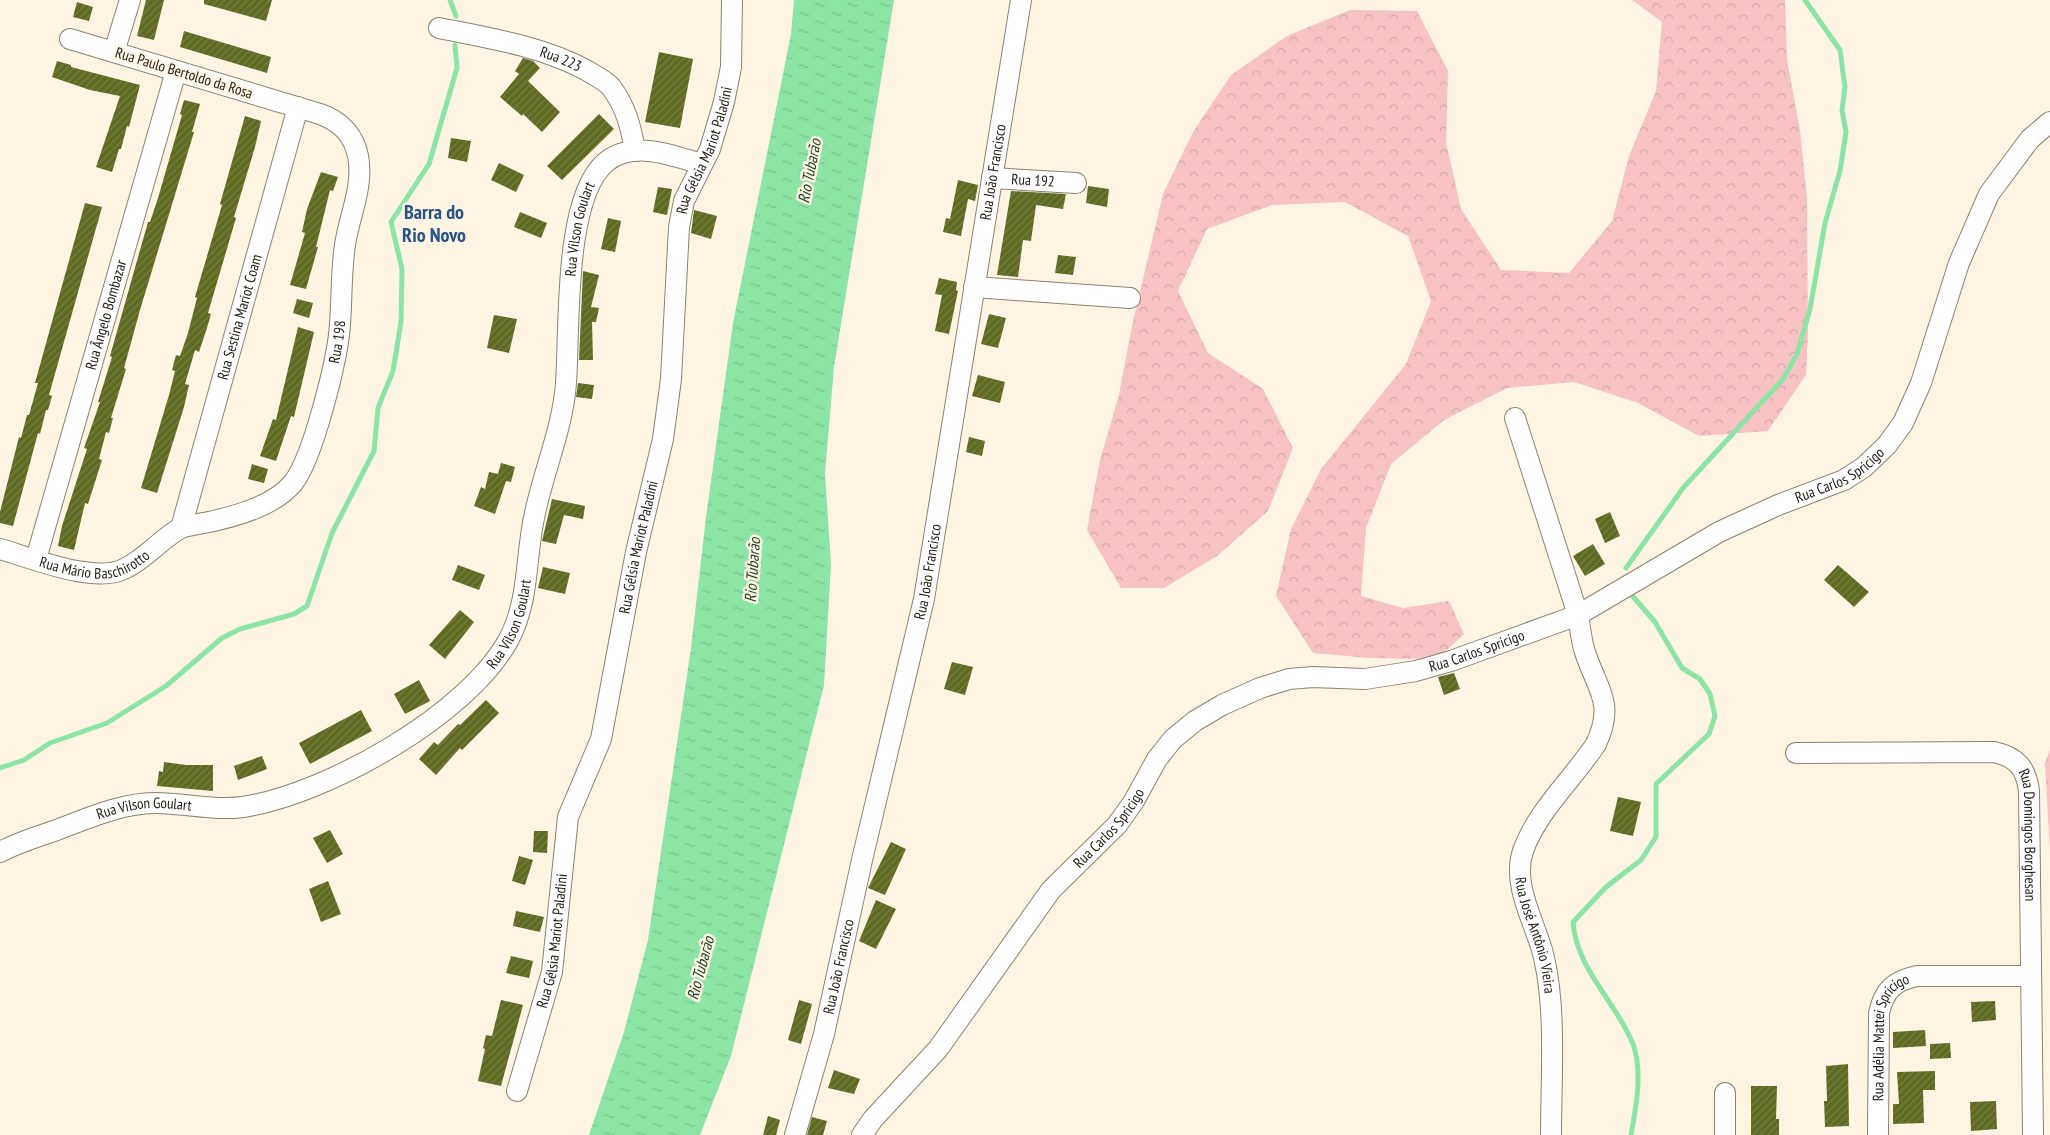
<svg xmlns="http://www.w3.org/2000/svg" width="2050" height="1135" font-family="'PT Sans Narrow',sans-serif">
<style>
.forest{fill:url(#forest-crowns)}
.water{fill:url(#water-ripples)}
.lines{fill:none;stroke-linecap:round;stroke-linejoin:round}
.stream{stroke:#8ce4a5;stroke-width:5}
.building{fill:url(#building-hatch)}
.minor-casing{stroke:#8c826f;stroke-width:22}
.minor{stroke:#fff;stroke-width:20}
.labels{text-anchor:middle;stroke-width:5;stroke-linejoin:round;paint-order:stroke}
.street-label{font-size:15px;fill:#242019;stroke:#fdf4e4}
.water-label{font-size:16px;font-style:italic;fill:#193e25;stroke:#fdf4e4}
.district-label{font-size:20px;font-weight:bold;fill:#265286;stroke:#fdf4e4}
</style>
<defs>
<pattern id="forest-crowns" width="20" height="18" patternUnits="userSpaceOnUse" patternTransform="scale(1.25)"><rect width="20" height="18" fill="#f8c2c5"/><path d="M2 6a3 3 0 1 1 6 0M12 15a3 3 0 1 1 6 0" fill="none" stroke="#d4a6a9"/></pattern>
<pattern id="water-ripples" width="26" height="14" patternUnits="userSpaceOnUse" patternTransform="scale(1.25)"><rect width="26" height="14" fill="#8ce4a5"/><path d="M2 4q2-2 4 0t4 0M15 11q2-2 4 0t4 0" fill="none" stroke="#79c38d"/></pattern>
<pattern id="building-hatch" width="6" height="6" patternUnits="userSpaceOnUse" patternTransform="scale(1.25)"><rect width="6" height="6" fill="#5e6a1f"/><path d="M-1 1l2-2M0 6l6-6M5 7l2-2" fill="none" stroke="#767e46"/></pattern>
</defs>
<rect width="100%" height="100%" fill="#fdf4e4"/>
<!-- forest -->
<g class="forest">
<polygon points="1632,0 1785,0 1787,60 1800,130 1807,198 1808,332 1806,375 1768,431 1699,436 1638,403 1574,382 1507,388 1444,420 1391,464 1366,528 1361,596 1403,608 1449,601 1464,634 1437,659 1369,658 1313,653 1276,596 1291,529 1321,469 1406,364 1431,301 1408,236 1345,202 1272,205 1207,229 1178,291 1208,353 1263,389 1293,448 1268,511 1217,556 1164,588 1121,588 1087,530 1100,460 1119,395 1132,326 1163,194 1193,132 1231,75 1287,36 1350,10 1417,11 1448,71 1446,142 1461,209 1501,270 1569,273 1612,221 1629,156 1656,91 1662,22"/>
<polygon points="2050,750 2050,850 2045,763"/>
</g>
<!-- water -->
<polygon class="water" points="794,0 894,0 834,367 825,474 831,565 824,685 731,1056 700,1135 589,1135 624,1032 648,940 691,648 706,517 733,323 791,34"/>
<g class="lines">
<!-- stream -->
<g class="stream">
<polyline points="450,0 456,16"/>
<polyline points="1626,568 1683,488 1783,379 1797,354 1810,309 1825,223 1840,171 1846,132 1842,110 1845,87 1840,50 1805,0"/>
<polyline points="0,768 24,760 50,743 107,723 166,686 222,638 240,629 294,614 307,606 332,533 374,451 378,408 393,371 401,322 402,269 391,222 429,164 457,68 455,45"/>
<path d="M 1631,1135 C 1636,1107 1643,1072 1633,1044 C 1616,1002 1576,968 1573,922 L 1606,887 L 1641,860 L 1656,837 L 1656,784 L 1709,734 L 1715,716 L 1710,694 L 1700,679 L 1682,668 L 1655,622 L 1631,594"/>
</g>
</g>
<!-- building -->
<g class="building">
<polygon points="146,0 164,0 154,40 137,36"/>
<polygon points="204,0 272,0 266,21 204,4"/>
<polygon points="77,2 93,7 89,21 73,17"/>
<polygon points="184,31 271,57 267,73 180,47"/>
<polygon points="659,52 693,59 680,128 645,122"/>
<polygon points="523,58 533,61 540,68 528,81 560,112 542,132 523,114 522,116 500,97 519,74 515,71"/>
<polygon points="57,61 71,65 71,67 140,85 129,127 127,126 121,149 119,149 112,172 96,167 120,96 90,90 52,77"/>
<polygon points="184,100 200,104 192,132 194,132 140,310 124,368 126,369 111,418 113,418 109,433 106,432 99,459 102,460 88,504 85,503 74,550 58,546 62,526 87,449 84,448 100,402 98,402 112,357 110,356 148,222 150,222 158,198 182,115 180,114"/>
<polygon points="599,114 614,129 562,180 547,166"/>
<polygon points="245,116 261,121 255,147 234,217 236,218 208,313 211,314 207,328 199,352 195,350 185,384 189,385 184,407 157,493 141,488 169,395 175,371 172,370 176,355 180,356 188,333 197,298 195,297 222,205 220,204"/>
<polygon points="451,138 471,141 467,162 448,158"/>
<polygon points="499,163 524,175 516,192 491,180"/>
<polygon points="321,172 338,177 333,191 330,190 316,247 318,247 306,289 290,285 305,233 302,232 307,209"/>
<polygon points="958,180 978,185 975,201 968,199 961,236 943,232 946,218 950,219"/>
<polygon points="1088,186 1109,189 1107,207 1086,203"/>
<polygon points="658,187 672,189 667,215 653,212"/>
<polygon points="1011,191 1066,194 1063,209 1036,205 1031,241 1023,240 1018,277 997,275"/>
<polygon points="85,203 102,207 49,395 52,396 48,410 46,410 40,434 38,433 13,526 0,523 0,512 19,437 21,438 27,415 29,415 38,383 35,383"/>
<polygon points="694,210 717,216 711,239 691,233"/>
<polygon points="520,212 547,223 541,238 514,227"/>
<polygon points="608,218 621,221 615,252 601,249"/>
<polygon points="1058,255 1076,257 1073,275 1055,273"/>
<polygon points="583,271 599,275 591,307 599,308 596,322 592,322 593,360 579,360"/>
<polygon points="939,278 957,282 956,290 958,291 949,334 935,331 942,295 935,294"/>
<polygon points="297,299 313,303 309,318 293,313"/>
<polygon points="989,314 1006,318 998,348 981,344"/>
<polygon points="494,315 517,319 509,353 487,348"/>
<polygon points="298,327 314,332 294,417 291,416 276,461 260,456 273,419 276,420"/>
<polygon points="978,375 1005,382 1000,403 972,396"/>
<polygon points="578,383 594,385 592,399 576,397"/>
<polygon points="969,437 985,441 982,456 966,452"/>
<polygon points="501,463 515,467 511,482 506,481 495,514 474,506 481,487 485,489 489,472 498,474"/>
<polygon points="252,464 268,469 264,483 248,479"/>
<polygon points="552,499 585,506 583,519 564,515 556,544 542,541"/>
<polygon points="1610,512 1620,536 1605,543 1595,519"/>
<polygon points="1593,544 1605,564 1585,576 1573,556"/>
<polygon points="458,565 485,575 479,590 452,580"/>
<polygon points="1838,565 1869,592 1854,607 1824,580"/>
<polygon points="543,567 570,573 565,594 538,588"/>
<polygon points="460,610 474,622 445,659 429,645"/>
<polygon points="952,662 973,667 965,695 944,689"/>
<polygon points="1454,673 1460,689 1444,695 1438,677"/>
<polygon points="419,680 430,701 405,714 394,694"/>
<polygon points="486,700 499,713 462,750 460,748 436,775 419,759 434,742 438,745 458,724 460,725"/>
<polygon points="361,710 372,731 310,764 299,743"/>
<polygon points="262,756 267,769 238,780 234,766"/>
<polygon points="164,762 186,765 213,765 213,791 157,786 159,771 163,772"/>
<polygon points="1618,797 1641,802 1633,836 1610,831"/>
<polygon points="330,830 343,854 327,863 313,838"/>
<polygon points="534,831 548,831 547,853 533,852"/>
<polygon points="891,842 906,849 885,895 868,888"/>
<polygon points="519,856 533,860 525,885 512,881"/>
<polygon points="328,881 341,914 321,922 309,889"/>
<polygon points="876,900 896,909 876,949 859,941"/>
<polygon points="516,911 544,917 540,932 513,926"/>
<polygon points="511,956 533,961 529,978 506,973"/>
<polygon points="501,1000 523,1005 501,1086 478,1081 485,1049 483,1048 486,1035 492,1036"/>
<polygon points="799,1000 812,1004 801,1044 788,1040"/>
<polygon points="1995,1001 1996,1020 1972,1022 1971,1002"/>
<polygon points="1925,1030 1926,1046 1893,1048 1893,1032"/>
<polygon points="1950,1043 1951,1058 1930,1059 1930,1044"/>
<polygon points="1848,1064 1849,1126 1825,1127 1824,1101 1827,1101 1826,1066"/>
<polygon points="834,1070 860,1079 854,1094 828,1088"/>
<polygon points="1935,1071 1935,1090 1923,1090 1924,1123 1893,1124 1893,1104 1899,1104 1897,1072"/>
<polygon points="1751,1086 1777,1086 1776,1119 1779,1119 1779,1135 1751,1135"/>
<polygon points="1996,1101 1997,1129 1971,1131 1970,1102"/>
<polygon points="768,1116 780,1120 776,1135 763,1135"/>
<polygon points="812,1117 827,1121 823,1135 807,1135"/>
</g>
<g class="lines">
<defs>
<g id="minor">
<path id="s1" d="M 439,28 C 489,38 540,46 586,70 C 594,75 605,80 611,87 C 626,107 631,127 635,151"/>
<polyline points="114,52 130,0"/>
<path id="s2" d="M 992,178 L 1076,183"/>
<polyline points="974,287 1130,298"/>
<path id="s3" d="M 1515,418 L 1578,615 C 1580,626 1581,638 1584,649 C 1596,689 1616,701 1596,744 C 1573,779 1537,811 1523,851 C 1512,883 1533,919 1542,950 C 1557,1004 1551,1078 1551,1135"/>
<path id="s4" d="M 181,528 L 298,107"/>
<path id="s5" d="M 0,549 C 32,558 94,584 124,569 C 145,559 160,540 179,529 C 187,525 200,524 209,522 C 236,516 274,506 293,483 C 313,458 338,358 340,324 C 342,298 341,271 345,245 C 349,216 364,187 358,156 C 354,135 340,121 320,114 L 70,39"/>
<path id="s6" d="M 36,559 L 176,71"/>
<path id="s7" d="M 1796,753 L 1994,752 C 2017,757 2026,768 2029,791 L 2033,1135"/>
<path id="s8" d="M 0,852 C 17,843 36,837 54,831 C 86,819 121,803 155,803 C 185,803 214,811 243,807 C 327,794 468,715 509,639 C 530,599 525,556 535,513 C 544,470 563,427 566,383 C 570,330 563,198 606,162 C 633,140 672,155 701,164"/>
<path id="s9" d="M 517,1091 L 552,972 L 568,817 L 601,739 L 636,552 L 663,439 L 671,379 L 679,227 L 684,201 L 710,149 L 724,102 L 731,67 L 732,0"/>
<polyline points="1725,1093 1725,1135"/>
<path id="s10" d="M 795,1135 L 824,1034 L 862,860 L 924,599 L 1021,0"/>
<path id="s11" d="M 862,1135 L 873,1119 L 938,1049 L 1051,890 L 1117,825 L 1134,801 L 1157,759 L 1173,739 L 1195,721 L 1222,705 L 1260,688 L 1289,679 L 1313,677 L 1365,679 L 1416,671 L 1451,661 L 1578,615 L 1719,532 L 1778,505 L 1844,480 L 1864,467 L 1887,445 L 1903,423 L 1921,383 L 1959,263 L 1989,194 L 2030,139 L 2050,122"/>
<path id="s12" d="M 1878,1135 L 1879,1013 C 1884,990 1894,981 1917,976 L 2031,976"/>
</g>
</defs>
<!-- minor casing -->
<use href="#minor" class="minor-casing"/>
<!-- minor -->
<use href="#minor" class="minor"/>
</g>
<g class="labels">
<!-- street labels -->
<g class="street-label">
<text dy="5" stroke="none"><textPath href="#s1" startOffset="126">Rua 223</textPath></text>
<text transform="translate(184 73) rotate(17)" y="5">Rua Paulo Bertoldo da Rosa</text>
<text dy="5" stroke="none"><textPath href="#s9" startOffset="965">Rua Gélsia Mariot Paladini</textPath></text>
<text dy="5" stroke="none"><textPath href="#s10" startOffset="984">Rua João Francisco</textPath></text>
<text dy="5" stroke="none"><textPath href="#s2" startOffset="41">Rua 192</textPath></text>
<text dy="5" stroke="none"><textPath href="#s8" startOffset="992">Rua Vilson Goulart</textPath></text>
<text dy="5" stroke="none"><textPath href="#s6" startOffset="254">Rua Ângelo Bombazar</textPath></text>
<text dy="5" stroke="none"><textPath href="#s4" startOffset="219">Rua Sestina Mariot Coam</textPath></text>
<text dy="5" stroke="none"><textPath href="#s5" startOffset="470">Rua 198</textPath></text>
<text dy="5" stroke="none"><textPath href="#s11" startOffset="1234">Rua Carlos Spricigo</textPath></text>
<text dy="5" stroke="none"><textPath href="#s9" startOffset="560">Rua Gélsia Mariot Paladini</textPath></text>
<text dy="5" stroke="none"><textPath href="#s5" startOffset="99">Rua Mário Baschirotto</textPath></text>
<text dy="5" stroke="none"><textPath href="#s10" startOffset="579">Rua João Francisco</textPath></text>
<text dy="5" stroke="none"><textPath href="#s8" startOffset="588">Rua Vilson Goulart</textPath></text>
<text dy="5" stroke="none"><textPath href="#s11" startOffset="829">Rua Carlos Spricigo</textPath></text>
<text dy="5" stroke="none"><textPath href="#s8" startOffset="152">Rua Vilson Goulart</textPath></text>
<text dy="5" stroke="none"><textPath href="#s11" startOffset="395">Rua Carlos Spricigo</textPath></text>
<text dy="5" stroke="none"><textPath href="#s7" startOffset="299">Rua Domingos Borghesan</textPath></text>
<text dy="5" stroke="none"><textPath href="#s3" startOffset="558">Rua José Antônio Vieira</textPath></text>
<text dy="5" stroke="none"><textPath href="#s9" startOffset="155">Rua Gélsia Mariot Paladini</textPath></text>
<text dy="5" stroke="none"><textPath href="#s10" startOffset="174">Rua João Francisco</textPath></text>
<text dy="5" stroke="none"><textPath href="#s12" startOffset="102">Rua Adélia Mattei Spricigo</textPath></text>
</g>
<!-- water labels -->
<g class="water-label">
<text transform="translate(809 171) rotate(-79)" y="6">Rio Tubarão</text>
<text transform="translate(752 570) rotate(-86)" y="6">Rio Tubarão</text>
<text transform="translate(700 968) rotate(-75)" y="6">Rio Tubarão</text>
</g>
<!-- district labels -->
<g class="district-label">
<text x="434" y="219">Barra do<tspan x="434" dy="23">Rio Novo</tspan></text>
</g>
</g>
</svg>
